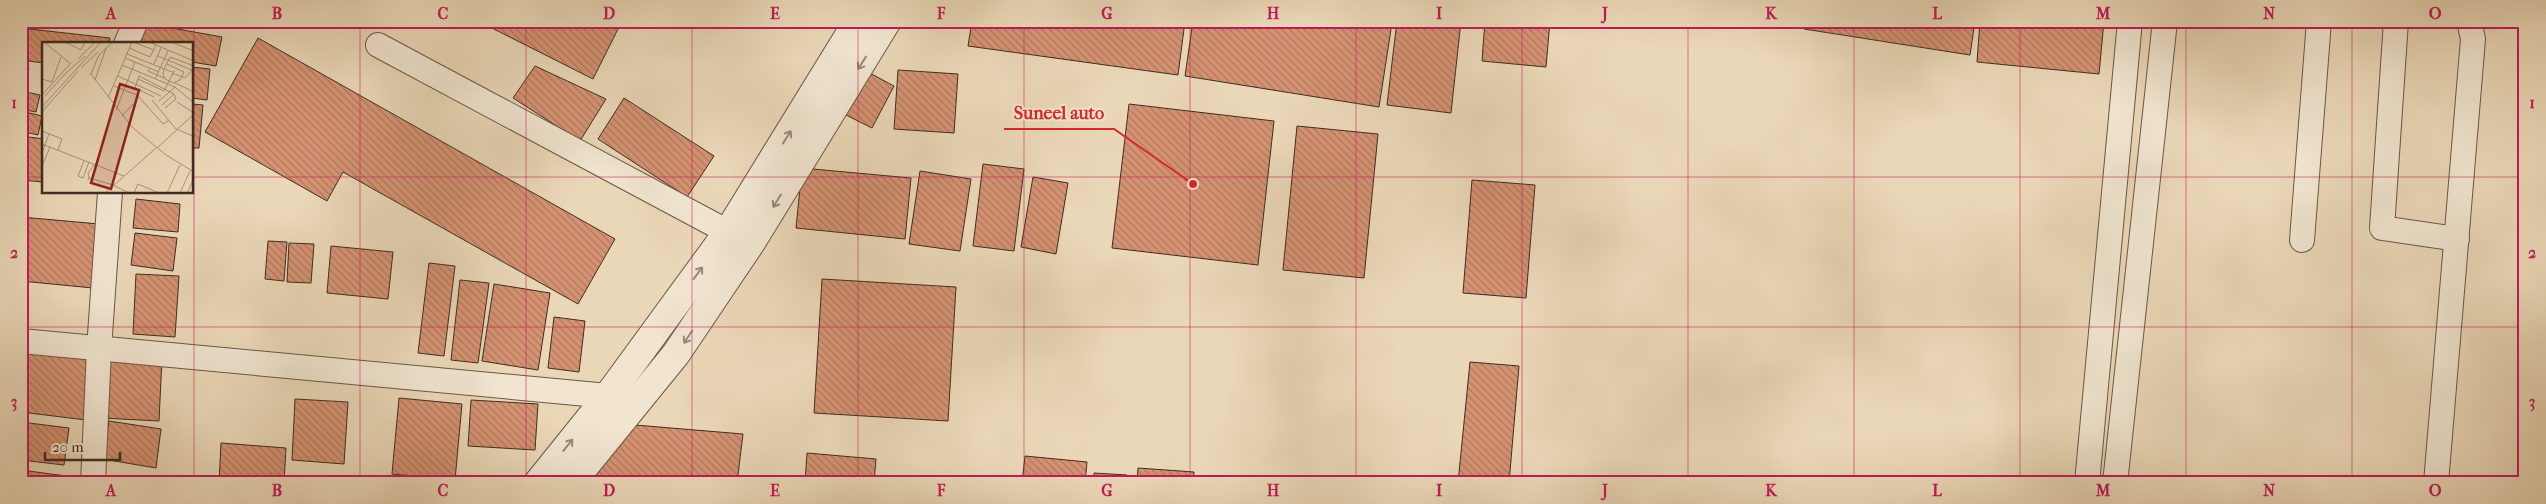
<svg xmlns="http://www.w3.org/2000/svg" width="2546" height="504" font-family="'IM FELL French Canon',serif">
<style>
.building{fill:url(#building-back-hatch);stroke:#3f2c22}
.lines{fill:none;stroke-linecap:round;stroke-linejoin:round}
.minor-casing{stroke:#6a5747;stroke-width:26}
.tertiary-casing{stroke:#6a5747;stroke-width:30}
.minor{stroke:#f1e5d0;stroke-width:24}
.tertiary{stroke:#f1e5d0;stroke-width:28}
.oneway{stroke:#988879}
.grid{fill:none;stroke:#c2185b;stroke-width:1;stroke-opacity:0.55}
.inset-road{fill:none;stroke:#a6937b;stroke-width:1}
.view{fill:#8f2418;fill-opacity:0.15;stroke:#8f2418;stroke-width:2.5}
.inset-edge{fill:none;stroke:#3f2c22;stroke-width:2.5}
.leader{fill:none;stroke:#d62828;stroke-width:2}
.callout-dot{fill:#d62828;stroke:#f1e5d0;stroke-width:2}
.callout-label{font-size:18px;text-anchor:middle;font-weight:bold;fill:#d62828;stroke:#f1e5d0;stroke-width:4;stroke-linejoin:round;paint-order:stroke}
.neatline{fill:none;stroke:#c2185b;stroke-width:2}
.grid-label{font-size:16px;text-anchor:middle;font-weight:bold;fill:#c2185b}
</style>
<defs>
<pattern id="building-back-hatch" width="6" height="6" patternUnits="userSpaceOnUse" patternTransform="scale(1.25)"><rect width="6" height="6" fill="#d69373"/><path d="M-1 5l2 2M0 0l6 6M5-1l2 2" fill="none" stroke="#af785e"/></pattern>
</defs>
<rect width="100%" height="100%" fill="#ead7b7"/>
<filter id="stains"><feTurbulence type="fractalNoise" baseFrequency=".004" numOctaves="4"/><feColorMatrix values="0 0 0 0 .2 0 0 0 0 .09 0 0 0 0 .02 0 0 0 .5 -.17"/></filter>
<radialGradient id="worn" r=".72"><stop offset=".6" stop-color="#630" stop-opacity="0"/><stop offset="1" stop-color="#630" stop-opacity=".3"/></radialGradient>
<!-- building -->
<g class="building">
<polygon points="21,21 43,21 42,28"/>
<polygon points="156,21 176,21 174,28"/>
<polygon points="478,21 622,21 593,79"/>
<polygon points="972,21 1185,21 1178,75 968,46"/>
<polygon points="1193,21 1379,21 1392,23 1379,107 1185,76"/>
<polygon points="1397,21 1461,21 1451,113 1387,105"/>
<polygon points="1485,21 1550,21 1546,67 1482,61"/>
<polygon points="1805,21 1975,21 1970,55 1804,29"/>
<polygon points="1980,21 2104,21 2099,74 1977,62"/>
<polygon points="144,23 222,37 216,66 192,62 192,44 141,44"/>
<polygon points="21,28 110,38 109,44 44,44 44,63 21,60"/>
<polygon points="258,38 615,239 578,304 343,172 327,201 205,132"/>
<polygon points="535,66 606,99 580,141 513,98"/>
<polygon points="21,67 29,68 25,86 21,85"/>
<polygon points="192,67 210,69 207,100 192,98"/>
<polygon points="864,70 894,86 872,128 842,113"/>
<polygon points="898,70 958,74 954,133 894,129"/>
<polygon points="21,91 40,95 36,112 21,109"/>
<polygon points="624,98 714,156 687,197 598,139"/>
<polygon points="192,104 203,105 199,148 192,148"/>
<polygon points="1129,104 1274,121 1258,265 1112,248"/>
<polygon points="21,111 42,116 38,135 21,131"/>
<polygon points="1297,126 1378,134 1364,278 1283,270"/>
<polygon points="21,136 44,139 44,182 21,180"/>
<polygon points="983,164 1024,169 1014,251 973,246"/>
<polygon points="802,168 911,178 905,239 796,228"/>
<polygon points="920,171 971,179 960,251 909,244"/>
<polygon points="1033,177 1068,183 1056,254 1021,247"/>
<polygon points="1472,180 1535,185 1526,298 1463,293"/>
<polygon points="136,199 180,204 178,232 133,228"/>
<polygon points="21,217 99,224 93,288 21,281"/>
<polygon points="135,233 177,238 173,271 131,265"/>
<polygon points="268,241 287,242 284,281 265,279"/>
<polygon points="289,243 314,244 311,283 287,282"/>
<polygon points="331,246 393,252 388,299 327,293"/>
<polygon points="429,263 455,266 444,356 418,353"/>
<polygon points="136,274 179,276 175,337 133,334"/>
<polygon points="822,279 956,287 948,421 814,413"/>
<polygon points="460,280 489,283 478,363 451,360"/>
<polygon points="494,284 550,293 538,370 482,361"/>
<polygon points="554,317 585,321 579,372 548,368"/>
<polygon points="21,350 94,359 86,420 21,412"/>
<polygon points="105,355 162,358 159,421 102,418"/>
<polygon points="1470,362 1519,366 1509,483 1458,483"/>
<polygon points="399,398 462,404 455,480 392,474"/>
<polygon points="295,399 348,402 344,464 292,460"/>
<polygon points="471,400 538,404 535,450 468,446"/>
<polygon points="109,421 161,429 156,468 103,459"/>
<polygon points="21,422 69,428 64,465 21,460"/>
<polygon points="623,424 743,434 737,483 582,483"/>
<polygon points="221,443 286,448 284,483 219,483"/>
<polygon points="807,453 876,459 874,483 805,483"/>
<polygon points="1025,456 1087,462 1085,483 1022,483"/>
<polygon points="1138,468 1194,472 1193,483 1137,483"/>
<polygon points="21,470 81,478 80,483 21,483"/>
<polygon points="1094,473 1127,475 1126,483 1094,483"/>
</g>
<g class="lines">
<defs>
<g id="minor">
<polyline points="2396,21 2382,228 2457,239"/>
<polyline points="126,44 136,21"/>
<polyline points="378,45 728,232"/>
<polyline points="2302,240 2319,21"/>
<polyline points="21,341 608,396 623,403"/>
<polyline points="93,483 99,349 110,192"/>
<polyline points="2087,483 2130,21"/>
<polyline points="2115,483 2165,21"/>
<polyline points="2436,483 2473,39 2469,21"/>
</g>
<g id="tertiary">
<polyline points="538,483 608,396 728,232 858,21"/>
<polyline points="571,483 676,354 752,241 887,21"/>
</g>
</defs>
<!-- minor casing -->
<use href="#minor" class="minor-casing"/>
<!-- tertiary casing -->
<use href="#tertiary" class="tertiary-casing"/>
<!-- minor -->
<use href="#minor" class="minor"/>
<!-- tertiary -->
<use href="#tertiary" class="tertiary"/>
</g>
<!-- one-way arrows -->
<defs><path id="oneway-shaft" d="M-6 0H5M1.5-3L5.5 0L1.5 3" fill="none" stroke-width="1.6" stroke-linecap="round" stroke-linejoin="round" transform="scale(1.25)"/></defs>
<g class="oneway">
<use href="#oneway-shaft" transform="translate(862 63) rotate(122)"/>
<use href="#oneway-shaft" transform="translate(787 137) rotate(-58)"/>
<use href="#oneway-shaft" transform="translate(777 201) rotate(121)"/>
<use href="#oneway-shaft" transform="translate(698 273) rotate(-54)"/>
<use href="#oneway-shaft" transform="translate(688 337) rotate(124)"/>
<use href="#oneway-shaft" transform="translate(568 445) rotate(-51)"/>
</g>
<!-- grid -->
<path class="grid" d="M 194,21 L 194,483M 360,21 L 360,483M 526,21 L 526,483M 692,21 L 692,483M 858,21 L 858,483M 1024,21 L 1024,483M 1190,21 L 1190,483M 1356,21 L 1356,483M 1522,21 L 1522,483M 1688,21 L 1688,483M 1854,21 L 1854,483M 2020,21 L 2020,483M 2186,21 L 2186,483M 2352,21 L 2352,483M 21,177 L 44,177M 192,177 L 2525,177M 21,327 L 2525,327"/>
<!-- overview -->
<g transform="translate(42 42)">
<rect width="151" height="151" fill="#ead7b7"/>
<path class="inset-road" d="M 2,0 L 29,22M 23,0 L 39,8 L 43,0M 91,0 L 112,8M 107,0 L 152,19M 129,0 L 152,9M 87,6 L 108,15 L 114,3M 85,12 L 130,30M 116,14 L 152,29M 83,16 L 117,30M 36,17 L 53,0M 112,22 L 119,6M 125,22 L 142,30 L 138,38 L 131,41 L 123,37 L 121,32 L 122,27 L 128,15 L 152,24M 80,23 L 133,45 L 152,61M 39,26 L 56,10M 108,26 L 106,29 L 122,36M 24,31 L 43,14M 48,31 L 90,85 L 124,113 L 152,130M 49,32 L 57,13 L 71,0M 133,32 L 143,36 L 150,28M 76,34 L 119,54M 0,37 L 10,40 L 19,15M 96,37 L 122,49 L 132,29 L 131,33M 113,37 L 126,9M 53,38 L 64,6M 133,41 L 152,50M 72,44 L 95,53 L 121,82 L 127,78M 0,53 L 28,22M 3,54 L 25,30M 112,55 L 93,46 L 97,34 L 132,52 L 134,57 L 123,66M 66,56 L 90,0M 110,58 L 134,87 L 151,94M 117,59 L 133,45M 135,60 L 152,71M 120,63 L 132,52M 0,65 L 59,0M 74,68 L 93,20M 0,70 L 36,29M 80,74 L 91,62M 0,89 L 20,97 L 16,108M 0,102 L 82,134M 115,106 L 152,72M 0,111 L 7,92M 42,119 L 36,134 L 41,136 L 47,120M 0,124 L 8,105M 47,136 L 46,131 L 52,123M 46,138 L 47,136 L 71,143M 71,143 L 87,151M 63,151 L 114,106M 92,151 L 96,142 L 117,151M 125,151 L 138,123M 138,151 L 148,129M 145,151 L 152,136"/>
<path class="view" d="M 78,42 L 97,48 L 69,147 L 49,141 Z"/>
<rect width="151" height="151" class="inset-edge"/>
</g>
<!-- callouts -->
<path class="leader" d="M1193 184L1114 129H1004"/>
<circle class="callout-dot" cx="1193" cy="184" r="5"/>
<g class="callout-label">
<text x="1059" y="119">Suneel auto</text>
</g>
<!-- margin -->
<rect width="2546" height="504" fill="none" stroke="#ead7b7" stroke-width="55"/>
<!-- scale -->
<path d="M45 452v8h75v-8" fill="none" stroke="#3f2c22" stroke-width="2.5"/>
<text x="52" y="452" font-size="15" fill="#3f2c22" stroke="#f1e5d0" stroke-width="4" paint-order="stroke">20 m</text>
<rect x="28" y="28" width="2490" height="448" class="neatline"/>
<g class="grid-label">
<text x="111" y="19">A</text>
<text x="277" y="19">B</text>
<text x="443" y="19">C</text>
<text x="609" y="19">D</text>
<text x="775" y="19">E</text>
<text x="941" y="19">F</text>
<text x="1107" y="19">G</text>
<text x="1273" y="19">H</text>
<text x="1439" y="19">I</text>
<text x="1605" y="19">J</text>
<text x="1771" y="19">K</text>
<text x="1937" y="19">L</text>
<text x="2103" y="19">M</text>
<text x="2269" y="19">N</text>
<text x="2435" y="19">O</text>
<text x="14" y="108">1</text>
<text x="2532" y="108">1</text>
<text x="14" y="258">2</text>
<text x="2532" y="258">2</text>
<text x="14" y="407">3</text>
<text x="2532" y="407">3</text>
<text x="111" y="496">A</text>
<text x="277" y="496">B</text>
<text x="443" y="496">C</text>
<text x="609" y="496">D</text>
<text x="775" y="496">E</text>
<text x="941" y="496">F</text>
<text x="1107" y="496">G</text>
<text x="1273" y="496">H</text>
<text x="1439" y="496">I</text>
<text x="1605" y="496">J</text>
<text x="1771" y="496">K</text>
<text x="1937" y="496">L</text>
<text x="2103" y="496">M</text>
<text x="2269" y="496">N</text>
<text x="2435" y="496">O</text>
</g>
<rect width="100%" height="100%" filter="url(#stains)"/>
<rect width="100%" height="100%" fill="url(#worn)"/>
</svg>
